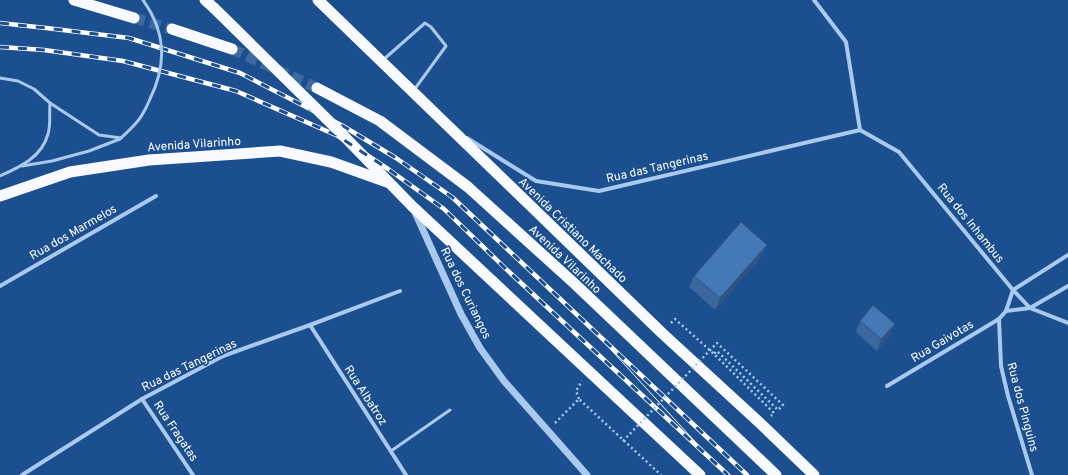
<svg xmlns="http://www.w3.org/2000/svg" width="1068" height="475" font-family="Overpass,sans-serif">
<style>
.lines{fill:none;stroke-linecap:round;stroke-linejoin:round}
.trunk-tunnel{stroke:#3d69a0;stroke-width:11;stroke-dasharray:11 5.5;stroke-linecap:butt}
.path{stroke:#a9c9ee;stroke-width:2.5;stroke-dasharray:2 3;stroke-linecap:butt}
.service{stroke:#a9c9ee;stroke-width:3}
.minor{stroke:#a9c9ee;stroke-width:4}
.tertiary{stroke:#a9c9ee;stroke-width:7}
.trunk{stroke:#f8faff;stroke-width:11}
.tram{stroke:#fff;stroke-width:1}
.rail-casing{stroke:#fff;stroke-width:4.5}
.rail{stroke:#1b4f8f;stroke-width:3;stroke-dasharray:9;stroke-linecap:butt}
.path-bridge{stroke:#a9c9ee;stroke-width:2.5;stroke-dasharray:2 3;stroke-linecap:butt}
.service-bridge{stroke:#a9c9ee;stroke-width:3}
.trunk-bridge{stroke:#f8faff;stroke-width:11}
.wall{fill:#3a679d}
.shaded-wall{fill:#305480}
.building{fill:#4478b7;stroke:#305480}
.labels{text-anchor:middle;stroke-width:3.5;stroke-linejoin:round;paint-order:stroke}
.street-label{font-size:12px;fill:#fff;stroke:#1b4f8f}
</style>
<rect width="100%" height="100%" fill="#1b4f8f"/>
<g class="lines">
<!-- trunk-tunnel -->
<g class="trunk-tunnel">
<polyline points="134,18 172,29"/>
<polyline points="232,49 317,88"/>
</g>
<!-- path -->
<g class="path">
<polyline points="671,323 675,319 714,354 774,413 771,416"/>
<polyline points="579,399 576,391 582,381"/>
<polyline points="555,423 579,399 661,475"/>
</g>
<!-- service -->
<g class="service">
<polyline points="383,60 425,23 431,27 446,46 414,90"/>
<polyline points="0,78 18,81 34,89 50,103 99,135 121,138"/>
<polyline points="22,166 52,161 89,151 120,139"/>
<path d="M 0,176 C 20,167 42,157 48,134 C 51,125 49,113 50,103"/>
<polyline points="391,451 450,410"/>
</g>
<!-- minor -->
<g class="minor">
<polyline points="814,0 846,42 860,130"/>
<polyline points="860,130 899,152 1013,290 1030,308 1068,323"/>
<polyline points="467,138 536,181 599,191 860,130"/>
<polyline points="0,286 156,196"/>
<polyline points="1006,311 1030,308 1068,286"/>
<polyline points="999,319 1001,366 1008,396 1032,475"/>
<polyline points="310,325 406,475"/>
<polyline points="887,386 999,319 1006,311 1013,290 1068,255"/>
<polyline points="142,399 193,475"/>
<polyline points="22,475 142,399 223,356 310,325 400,291"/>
</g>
<!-- tertiary -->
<polyline class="tertiary" points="414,210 461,314 480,348 504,381 587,475"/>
<!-- trunk -->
<g class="trunk">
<polyline points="74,0 134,18"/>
<polyline points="205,0 214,8"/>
<polyline points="318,0 663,334 762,425 814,475"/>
<polyline points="172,29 232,49"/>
<polyline points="317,88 380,121 468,187 575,284 776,475"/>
<polyline points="338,130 412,206 700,475"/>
<polyline points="0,196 70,172 149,160 280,151 331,162 387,182"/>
</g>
<!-- tram -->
<polyline class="tram" points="603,341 710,458"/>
<defs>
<g id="rail">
<polyline points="0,23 46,28 129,38 240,73 343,126 396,158 452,197 747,475"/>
<polyline points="0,47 44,50 123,61 236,91 338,136 388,169 444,209 506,269 728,475"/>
</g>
</defs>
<!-- rail casing -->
<use href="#rail" class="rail-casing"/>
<!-- rail -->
<use href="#rail" class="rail"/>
<!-- path-bridge -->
<polyline class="path-bridge" points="623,441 717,343 783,405 778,410 717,351 714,354"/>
<!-- service-bridge -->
<path class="service-bridge" d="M 121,138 C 128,131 137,124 142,115 C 145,110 148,104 150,99 C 167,64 166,32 143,0"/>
<!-- trunk-bridge -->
<polyline class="trunk-bridge" points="214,8 338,130"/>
</g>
<!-- wall -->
<g class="wall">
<polygon points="767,245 762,256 715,310 689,287 694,276"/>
<polygon points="860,321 890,335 877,351 856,332"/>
</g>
<!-- shaded-wall -->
<g class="shaded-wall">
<polygon points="767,245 762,256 715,310 720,298"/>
<polygon points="895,324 890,335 877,351 881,339"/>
</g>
<!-- building -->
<g class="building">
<polygon points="741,222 767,245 720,298 694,276"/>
<polygon points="873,305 895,324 881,339 860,321"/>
</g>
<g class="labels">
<!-- street labels -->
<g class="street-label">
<text transform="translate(194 144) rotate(-4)" y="4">Avenida Vilarinho</text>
<text transform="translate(657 167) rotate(-13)" y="4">Rua das Tangerinas</text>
<text transform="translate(971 223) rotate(51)" y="4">Rua dos Inhambus</text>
<text transform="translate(573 230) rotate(44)" y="4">Avenida Cristiano Machado</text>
<text transform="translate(73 232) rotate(-30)" y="4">Rua dos Marmelos</text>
<text transform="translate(565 259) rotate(43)" y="4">Avenida Vilarinho</text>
<text transform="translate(466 293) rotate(64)" y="4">Rua dos Curiangos</text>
<text transform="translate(942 341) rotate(-31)" y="4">Rua Gaivotas</text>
<text transform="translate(189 365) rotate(-26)" y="4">Rua das Tangerinas</text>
<text transform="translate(366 395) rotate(57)" y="4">Rua Albatroz</text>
<text transform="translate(1023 407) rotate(75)" y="4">Rua dos Pinguins</text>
<text transform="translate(176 431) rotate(56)" y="4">Rua Fragatas</text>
</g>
</g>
</svg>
